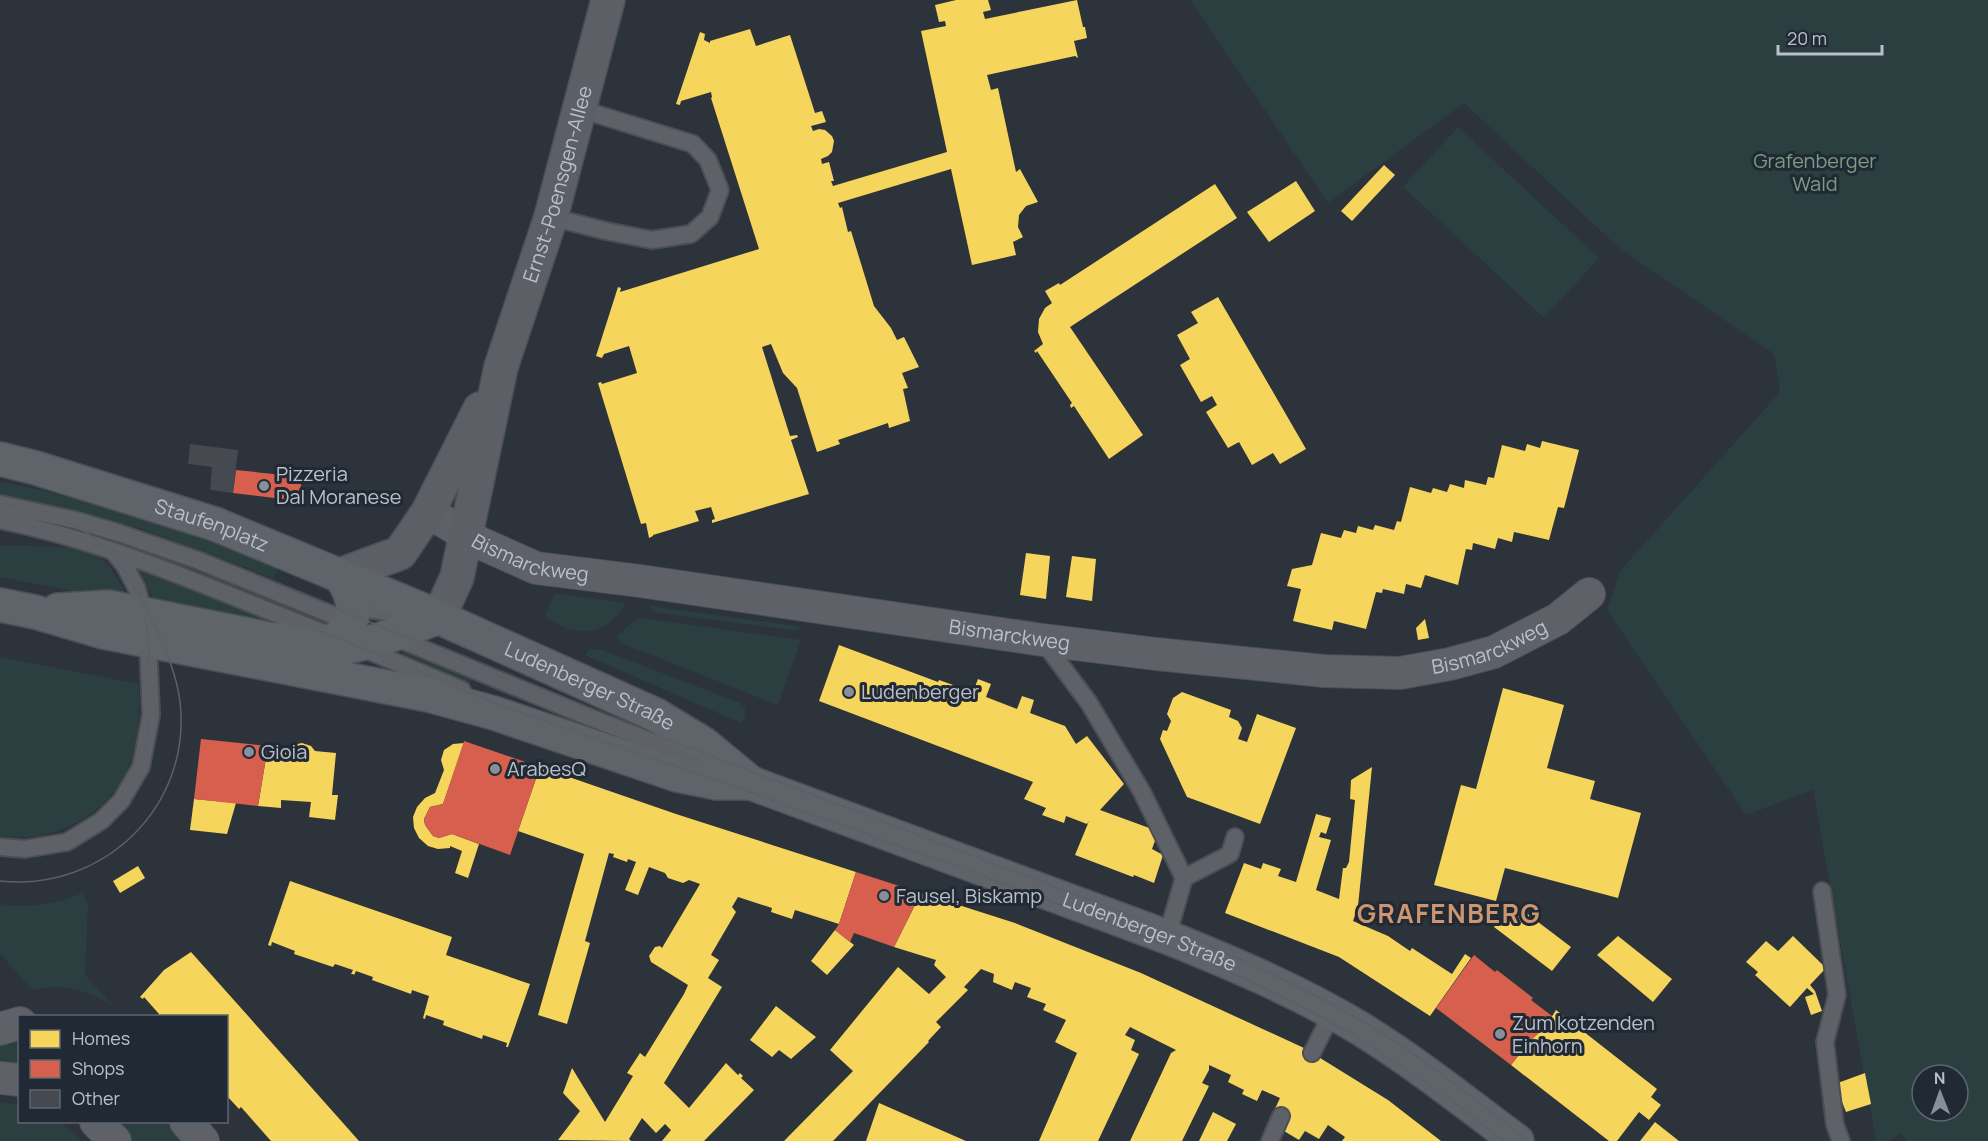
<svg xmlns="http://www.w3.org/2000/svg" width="1988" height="1141" font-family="Manrope,sans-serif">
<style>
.green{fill:#2b3e40;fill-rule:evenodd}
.homes{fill:#f6d55c}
.shops{fill:#d6604d}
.building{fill:#464a50}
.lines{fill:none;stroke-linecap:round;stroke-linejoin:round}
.lane-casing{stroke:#4b4f55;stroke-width:20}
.street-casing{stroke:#4b4f55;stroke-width:34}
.secondary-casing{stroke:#4b4f55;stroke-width:36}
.primary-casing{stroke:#4b5057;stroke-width:36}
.lane{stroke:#5e6268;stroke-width:16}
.street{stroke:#5e6268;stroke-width:32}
.secondary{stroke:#5c6066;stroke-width:33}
.primary{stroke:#5f646a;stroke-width:33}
.tram{stroke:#5c6066;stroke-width:1.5}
.poi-dot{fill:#888f98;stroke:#212a34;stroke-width:2}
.labels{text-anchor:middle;stroke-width:6;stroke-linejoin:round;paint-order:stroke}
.park-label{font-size:20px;fill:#799d80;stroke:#212a34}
.street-label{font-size:20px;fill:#b9c0ca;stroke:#212a34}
.poi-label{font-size:20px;fill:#b9c0ca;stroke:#212a34;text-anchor:start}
.district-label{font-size:26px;font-weight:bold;letter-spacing:1.5px;fill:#cd9570;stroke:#212a34}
</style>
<rect width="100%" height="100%" fill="#2d333a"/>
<!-- green -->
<g class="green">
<path d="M 1190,0 L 1988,0 L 1988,1141 L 1907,1141 L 1901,1134 L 1889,1141 L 1876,1141 L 1813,790 L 1746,815 L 1607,610 L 1620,571 L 1780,392 L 1774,354 L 1619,248 L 1464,103 L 1328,203 ZM 1922,1075 L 1958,1075 L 1958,1111 L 1922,1111 Z"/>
<polygon points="1458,127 1599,258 1544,318 1403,187"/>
<path d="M 0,482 C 38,488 75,499 111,509 C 167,526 222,545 276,566 L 277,572 L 273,577 L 270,577 L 142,529 L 65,507 L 0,495 Z"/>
<path d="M 0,546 C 21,546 82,544 98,556 C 114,567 121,586 131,602 L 0,577 Z"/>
<polygon points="138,569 257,615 252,625 157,607"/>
<path d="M 555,593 L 626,603 C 605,638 575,639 545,616 Z"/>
<polygon points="650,606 803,627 795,630 783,629 660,613 653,612"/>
<polygon points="642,618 801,640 778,705 621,643 617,637 618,635 633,622"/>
<polygon points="406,647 475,673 470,684 405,660 402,650"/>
<polygon points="589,649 602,650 740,703 745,708 745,715 741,723 585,655"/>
<path d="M 0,657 L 139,684 C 140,709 139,734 132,758 C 114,813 55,845 0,836 Z"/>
<path d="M 82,893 L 88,905 L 85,975 L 112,1005 C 87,990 62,983 32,990 L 0,953 L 0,904 C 28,909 56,904 82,893 Z"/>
<polygon points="19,1033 19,1072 0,1071 0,1039"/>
<polygon points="0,1102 19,1105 20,1122 60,1122 82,1141 0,1141"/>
<polygon points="105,1122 176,1122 194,1141 122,1141"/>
</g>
<!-- homes -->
<g class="homes">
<polygon points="956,0 988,0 991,10 983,12 985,19 1077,0 1083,27 1085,27 1087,38 1074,41 1078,58 1075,56 987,75 991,90 998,88 1016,172 1020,169 1038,202 1026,206 1019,215 1018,227 1023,237 1013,242 1016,255 972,265 951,169 838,203 840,208 842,207 848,232 851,231 874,306 891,328 897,340 904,337 919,367 902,373 908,388 903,389 910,421 889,428 888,423 838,440 840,444 817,452 797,388 783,373 771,344 762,347 790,436 797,435 798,437 791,440 809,494 712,523 712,520 715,519 711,507 695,511 699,521 653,535 653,536 649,538 646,523 641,524 598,383 601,382 602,384 637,373 629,346 604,354 602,358 596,356 618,287 621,288 620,292 759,249 711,98 712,97 711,92 681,101 680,105 676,104 700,32 705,34 704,40 710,43 710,41 750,29 756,46 790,35 815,113 822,111 826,122 811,126 813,131 819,129 825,130 832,136 834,141 832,152 828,156 821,159 822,164 829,162 834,181 831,181 833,186 947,152 921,31 946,26 945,21 939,22 935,5"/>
<polygon points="1384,165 1395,175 1352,221 1341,211"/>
<polygon points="1296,181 1315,211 1269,242 1247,212"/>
<polygon points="1215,184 1237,218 1070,327 1143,435 1109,459 1074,406 1071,408 1070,405 1072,403 1037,351 1036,353 1034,351 1043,344 1038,332 1039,319 1045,308 1052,303 1045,291 1059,283 1060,285"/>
<polygon points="1218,297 1306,449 1280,464 1273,453 1252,465 1239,442 1228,448 1206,412 1217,405 1212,396 1201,402 1180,365 1190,359 1177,335 1198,323 1191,312"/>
<polygon points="1542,441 1579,450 1564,508 1558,507 1549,540 1514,532 1512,542 1498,538 1495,549 1473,543 1472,550 1466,549 1458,585 1425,575 1421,588 1406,584 1404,594 1383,589 1382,593 1376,592 1366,629 1334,621 1332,630 1293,621 1301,589 1287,586 1292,569 1312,565 1321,533 1341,538 1344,530 1356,533 1358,526 1373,530 1375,525 1394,530 1397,521 1401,522 1410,487 1431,493 1433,488 1447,492 1450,484 1464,488 1465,480 1486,485 1488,477 1494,478 1502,445 1525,451 1527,444 1540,448"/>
<polygon points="1026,553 1050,556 1046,599 1020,595"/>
<polygon points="1072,556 1096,559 1092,601 1066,597"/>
<polygon points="1425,619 1429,638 1418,640 1416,628"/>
<polygon points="839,645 938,682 939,680 973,692 978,679 991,684 986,697 1017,709 1022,696 1034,700 1030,713 1065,726 1076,744 1087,736 1124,784 1100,810 1152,829 1156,838 1152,849 1163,855 1154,883 1134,875 1133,877 1075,855 1089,821 1087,824 1066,816 1064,823 1042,815 1046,808 1024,799 1033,782 819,701"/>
<polygon points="1503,688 1564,705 1547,768 1595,781 1590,799 1641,813 1618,898 1505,868 1496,901 1434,885 1461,785 1476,789"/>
<polygon points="1182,692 1231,710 1229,717 1238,721 1242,728 1238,739 1247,742 1257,714 1296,728 1260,824 1187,797 1160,739 1163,730 1167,731 1171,721 1167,714 1173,698"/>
<polygon points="302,743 311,746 315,751 336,753 332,795 338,795 335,820 309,817 311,802 281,800 281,808 258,806 268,746 289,748 293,745"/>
<polygon points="464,743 443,804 430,807 424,819 425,825 433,836 439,838 452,834 479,844 468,878 455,873 462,851 450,846 450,848 438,849 428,846 419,838 414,828 413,817 417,807 425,798 435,793 444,770 441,760 444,750 453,744"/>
<polygon points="540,767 676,814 856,872 839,924 795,910 792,919 771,912 772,908 738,897 732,907 736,912 712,953 711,955 719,960 708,978 722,987 664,1083 689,1108 726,1063 738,1075 740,1073 743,1076 741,1078 754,1090 704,1141 662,1141 671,1130 665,1124 656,1133 642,1118 629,1139 631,1141 558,1140 580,1111 563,1093 572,1068 605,1122 633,1076 627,1073 640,1053 645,1057 684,994 688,985 651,962 649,956 655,947 660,946 662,948 700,884 689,880 683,883 668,878 665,873 649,867 638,895 625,890 636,862 628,859 627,862 613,857 614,854 609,853 585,941 590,943 567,1024 538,1015 584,854 518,831"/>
<polygon points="1372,767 1358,906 1353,921 1388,936 1410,951 1412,948 1452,974 1465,954 1471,958 1430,1016 1339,957 1225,913 1244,863 1261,869 1263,863 1281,869 1278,876 1296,882 1316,814 1331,818 1326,834 1321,832 1319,837 1331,840 1316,890 1339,899 1343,868 1346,868 1349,862 1355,800 1350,799 1351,780"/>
<polygon points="194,799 236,803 227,834 190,830"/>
<polygon points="138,866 145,878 120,893 113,881"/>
<polygon points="290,881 452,937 446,955 530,984 508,1047 506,1047 507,1043 483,1035 482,1039 443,1025 444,1021 426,1015 425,1019 423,1018 429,996 412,990 411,994 372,980 373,977 356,971 354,975 353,974 351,974 353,970 335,964 333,967 294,954 295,951 272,942 271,946 268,945"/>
<polygon points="921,893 1015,923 1141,973 1304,1048 1388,1100 1441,1141 1342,1141 1345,1137 1328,1125 1319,1139 1305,1131 1299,1140 1284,1131 1288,1121 1274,1111 1280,1098 1262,1090 1257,1101 1242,1094 1244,1090 1228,1082 1231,1075 1209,1065 1209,1070 1202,1083 1209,1086 1182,1141 1130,1141 1171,1053 1176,1050 1130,1027 1125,1035 1135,1040 1131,1050 1139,1054 1098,1141 1039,1141 1077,1053 1055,1042 1066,1020 1043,1010 1046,1004 1027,997 1031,988 1015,982 1012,990 993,982 994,974 981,969 964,987 968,990 936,1022 941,1027 928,1041 929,1042 833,1141 784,1141 853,1071 830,1050 898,967 929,994 946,977 934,965 936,960 894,947"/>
<polygon points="1512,902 1571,947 1552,971 1494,927"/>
<polygon points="835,930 854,945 827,975 811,961"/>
<polygon points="1618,936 1672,979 1653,1002 1597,955"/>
<polygon points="1793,936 1826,968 1810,985 1815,991 1822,1011 1811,1015 1805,997 1814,994 1807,988 1790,1007 1755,975 1758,972 1746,962 1766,941 1778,951"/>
<polygon points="191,952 249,1017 359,1141 271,1141 241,1107 239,1109 226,1095 226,1016 157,1016 159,1014 144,997 143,999 140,997 164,970"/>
<polygon points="776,1006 816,1037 791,1059 779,1050 772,1057 750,1040"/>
<polygon points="1556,1010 1657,1089 1651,1097 1661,1105 1649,1120 1639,1112 1617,1141 1609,1141 1511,1065 1529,1042 1546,1026"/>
<polygon points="1865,1073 1871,1104 1846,1112 1835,1084"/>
<polygon points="879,1103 966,1141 866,1141"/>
<polygon points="1213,1112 1236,1124 1227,1141 1199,1141"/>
<polygon points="1655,1122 1679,1141 1640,1141"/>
</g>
<!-- shops -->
<g class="shops">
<polygon points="236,470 302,477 299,501 233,493"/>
<polygon points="201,739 268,746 258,806 194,799"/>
<polygon points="464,741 540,767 510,855 452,834 439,838 433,836 425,825 424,819 430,807 443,804"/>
<polygon points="856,872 921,893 894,947 854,933 850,942 835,930 839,924"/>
<polygon points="1474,955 1495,972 1497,970 1533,998 1531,1000 1552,1016 1546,1026 1529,1042 1511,1065 1436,1008"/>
</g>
<!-- building -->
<polygon class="building" points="190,444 238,450 233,493 210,490 212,467 188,464"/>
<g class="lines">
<defs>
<g id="lane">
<polyline points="551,217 606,231 652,240 691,234 710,217 720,190 708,160 693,144 580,109"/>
<polyline points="0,504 75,520 116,532 197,560 355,624"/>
<path d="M 0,520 C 115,543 223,594 332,636"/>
<polyline points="348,607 406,614"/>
<polyline points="394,637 589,717 712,765"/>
<polyline points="1043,641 1089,703 1142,792 1184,878"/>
<polyline points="362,648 462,690"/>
<polyline points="0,847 25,849 67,842 101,821 121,801 141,767 151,715 148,640 144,615 137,589 125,566 113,551"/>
<polyline points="1822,891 1837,995 1825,1042 1835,1125 1841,1141"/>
<polyline points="1167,937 1184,878 1230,854 1235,837"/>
<polyline points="1312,1053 1332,1013"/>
<polyline points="1270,1141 1281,1116"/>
</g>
<g id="street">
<path id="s1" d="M 428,512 L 480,543 L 536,568 L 640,581 L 1043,640 L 1156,654 L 1324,671 L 1400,673 L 1450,664 L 1494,652 L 1558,619 L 1589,594"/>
<polyline points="0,1029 20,1023"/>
<polyline points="0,1078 20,1080"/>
<polyline points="96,1122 115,1141"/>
<polyline points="186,1122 203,1141"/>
</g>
<g id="secondary">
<polyline points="340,575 400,553 428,512 480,409"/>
<path id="s2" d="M 439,617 L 457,577 L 501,367 L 551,217 L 608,0"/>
</g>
<g id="primary">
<path id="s3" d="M 0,459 L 36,468 L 215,524 L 418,608 L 656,715 L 704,744 L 751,783 L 1167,937 C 1234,964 1300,992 1361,1029 C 1416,1063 1466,1103 1517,1141"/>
<polyline points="0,605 35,612 103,632 428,695 494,713 677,775 717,783 751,783"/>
<polyline points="58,610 108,607 264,638 339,649 379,640 439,617"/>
<path d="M 318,647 C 357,633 362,608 340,575"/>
</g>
</defs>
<!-- lane casing -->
<use href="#lane" class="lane-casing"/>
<!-- street casing -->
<use href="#street" class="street-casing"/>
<!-- secondary casing -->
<use href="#secondary" class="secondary-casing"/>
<!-- primary casing -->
<use href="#primary" class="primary-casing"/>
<!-- lane -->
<use href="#lane" class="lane"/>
<!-- street -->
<use href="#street" class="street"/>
<!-- secondary -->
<use href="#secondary" class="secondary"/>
<!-- primary -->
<use href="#primary" class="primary"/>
<!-- tram -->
<g class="tram">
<path d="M 0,503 L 89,520 L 147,537 L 353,615 L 503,677 L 1203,943 C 1262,968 1318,995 1372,1027 C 1428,1061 1478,1102 1529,1141"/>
<polyline points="0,520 39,529 106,548 338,638 509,709 694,772 1022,890 1206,961 1290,1000 1357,1037 1450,1099 1504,1141"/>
<path d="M 0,849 C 67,855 130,818 145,749 C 150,728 149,706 149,685 C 149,663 150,638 145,616"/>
<path d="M 0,881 C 103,892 192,807 180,702 C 176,668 159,635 144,604 C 124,567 101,534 60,519"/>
</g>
</g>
<!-- markers -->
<g class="poi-dot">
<circle cx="264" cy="486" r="6"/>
<circle cx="849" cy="692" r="6"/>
<circle cx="249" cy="752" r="6"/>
<circle cx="495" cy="769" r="6"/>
<circle cx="884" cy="896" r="6"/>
<circle cx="1500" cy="1034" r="6"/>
</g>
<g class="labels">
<!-- park labels -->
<g class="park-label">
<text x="1815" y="168">Grafenberger<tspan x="1815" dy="23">Wald</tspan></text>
</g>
<!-- street labels -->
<g class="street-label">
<text dy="7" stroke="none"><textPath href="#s2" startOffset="450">Ernst-Poensgen-Allee</textPath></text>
<text dy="7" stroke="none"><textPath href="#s3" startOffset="222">Staufenplatz</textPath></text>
<text dy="7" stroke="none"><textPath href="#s1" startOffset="114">Bismarckweg</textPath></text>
<text dy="7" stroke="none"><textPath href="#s1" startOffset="600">Bismarckweg</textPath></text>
<text dy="7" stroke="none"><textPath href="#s1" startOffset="1086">Bismarckweg</textPath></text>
<text dy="7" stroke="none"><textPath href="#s3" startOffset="633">Ludenberger Straße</textPath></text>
<text dy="7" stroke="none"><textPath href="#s3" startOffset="1248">Ludenberger Straße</textPath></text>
</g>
<!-- poi labels -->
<g class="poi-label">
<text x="276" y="481">Pizzeria<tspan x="276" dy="23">Dal Moranese</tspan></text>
<text x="861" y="699">Ludenberger</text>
<text x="261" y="759">Gioia</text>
<text x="507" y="776">ArabesQ</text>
<text x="896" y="903">Fausel, Biskamp</text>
<text x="1512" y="1030">Zum kotzenden<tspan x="1512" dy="23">Einhorn</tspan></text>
</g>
<!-- district labels -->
<g class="district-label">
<text x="1449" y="923">GRAFENBERG</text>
</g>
</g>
<!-- legend -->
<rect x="18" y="1015" width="210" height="108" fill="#212a34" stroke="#5e6670" stroke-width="1.5"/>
<rect x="30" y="1030" width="30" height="18" fill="#f6d55c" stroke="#5e6670" stroke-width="1.5"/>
<text x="72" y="1045" font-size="18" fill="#b9c0ca">Homes</text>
<rect x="30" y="1060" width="30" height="18" fill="#d6604d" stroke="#5e6670" stroke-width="1.5"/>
<text x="72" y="1075" font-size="18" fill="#b9c0ca">Shops</text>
<rect x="30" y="1090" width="30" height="18" fill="#464a50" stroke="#5e6670" stroke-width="1.5"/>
<text x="72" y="1105" font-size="18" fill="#b9c0ca">Other</text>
<!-- north arrow -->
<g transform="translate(1940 1093) rotate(359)"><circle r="28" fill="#212a34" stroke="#5e6670" stroke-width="1.5"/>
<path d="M0-4.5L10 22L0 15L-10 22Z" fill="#888f98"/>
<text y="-9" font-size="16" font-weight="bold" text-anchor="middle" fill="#b9c0ca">N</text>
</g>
<!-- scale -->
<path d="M1778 45v9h104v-9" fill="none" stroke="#b9c0ca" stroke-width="3"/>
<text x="1787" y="45" font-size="18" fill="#b9c0ca" stroke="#212a34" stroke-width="4.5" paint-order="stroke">20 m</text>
</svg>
